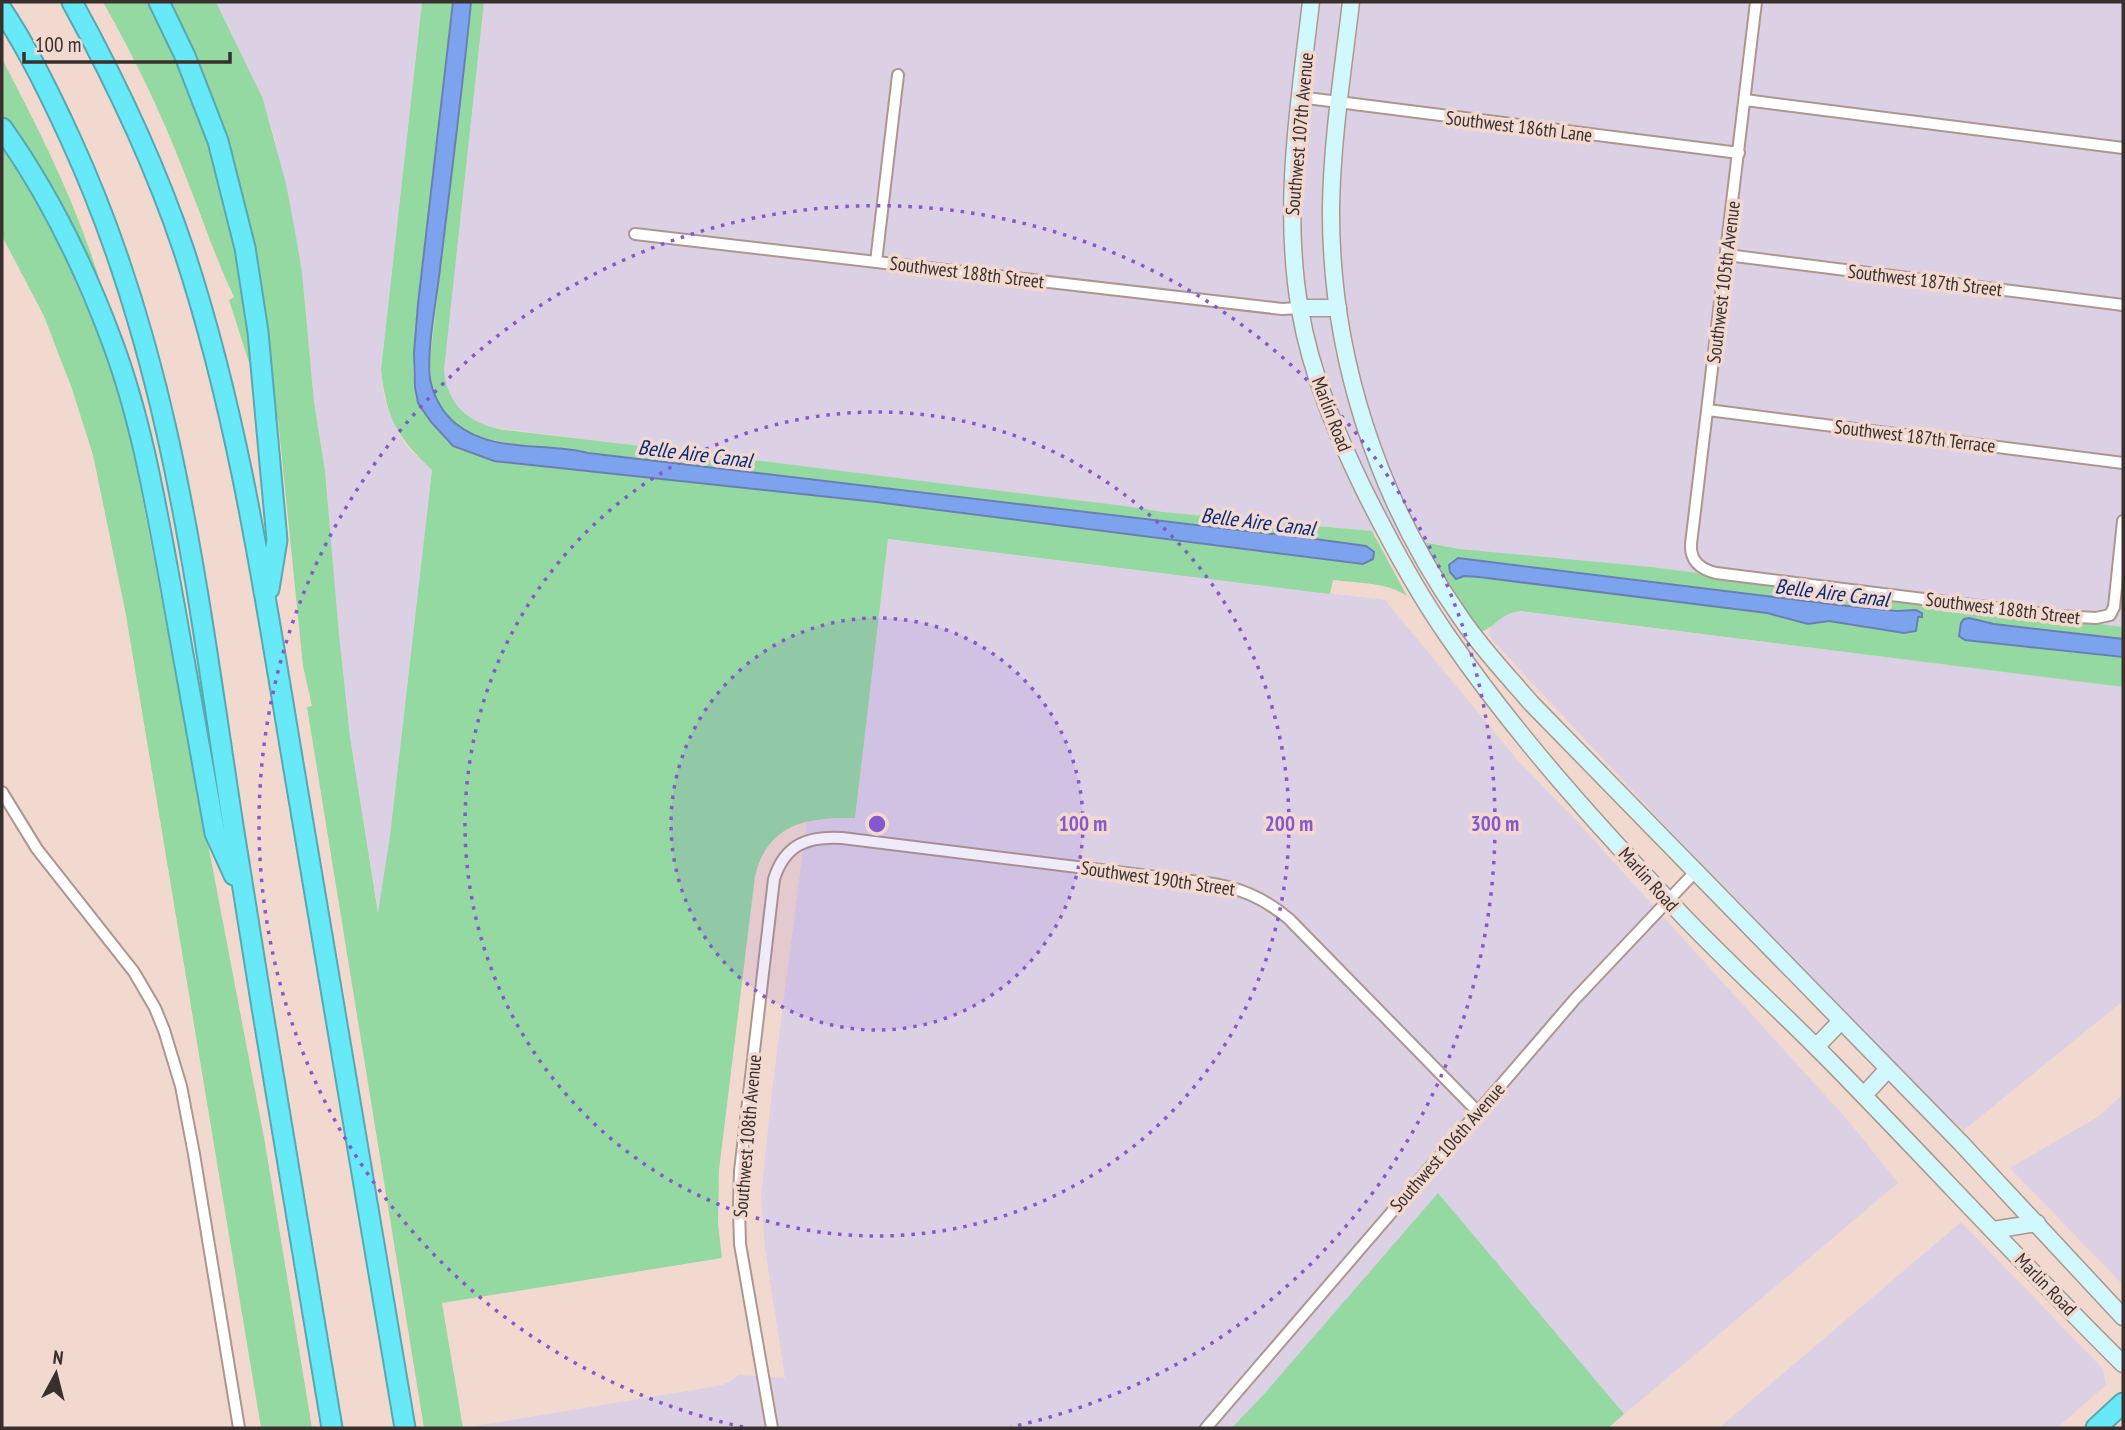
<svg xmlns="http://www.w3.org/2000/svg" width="2125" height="1430" font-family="'PT Sans Narrow',sans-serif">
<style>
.commercial{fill:#dcd0e5}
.green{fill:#93d9a1;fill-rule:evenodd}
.water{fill:#7ea3ee;stroke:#6980b4;stroke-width:2}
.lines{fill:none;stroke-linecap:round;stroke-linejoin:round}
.street-casing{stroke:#ad968e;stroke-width:14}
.secondary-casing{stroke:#ad968e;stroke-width:19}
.highway-casing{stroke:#57a8b0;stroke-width:23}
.street{stroke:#fff;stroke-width:10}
.secondary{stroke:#d1f8fd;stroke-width:16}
.highway{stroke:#67e9f7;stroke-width:19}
.ring{fill:none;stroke:#8657d0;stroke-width:3.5;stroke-dasharray:3.5 7}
.labels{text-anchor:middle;stroke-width:7;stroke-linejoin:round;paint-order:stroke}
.street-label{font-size:19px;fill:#392f2c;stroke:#f2d9d0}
.water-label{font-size:21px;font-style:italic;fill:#06287c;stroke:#f2d9d0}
.centre{fill:#8657d0;stroke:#f2d9d0;stroke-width:3.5}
.ring-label{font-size:21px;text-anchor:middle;font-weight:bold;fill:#8657d0;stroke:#f2d9d0;stroke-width:7;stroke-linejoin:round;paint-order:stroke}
</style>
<rect width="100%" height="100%" fill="#f2d9d0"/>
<!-- commercial -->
<g class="commercial">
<polygon points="216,2 422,2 381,370 384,397 390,415 400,436 407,447 432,470 390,836 379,916 350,737 339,634 325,471 314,402 302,272 275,140 263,99"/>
<polygon points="484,2 2123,2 2123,627 1459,549 1372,531 1163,512 488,427 465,415 456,406 445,385 444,370"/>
<polygon points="888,539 1385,600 1519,762 1574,818 1851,1124 1898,1183 1608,1428 463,1428 718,1386 730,1382 739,1375 785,1378 765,1249 761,1196 772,1091 807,819 855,817"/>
<polygon points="1521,611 2123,687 2123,1001 1964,1130 1892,1069 1493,641 1489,633 1491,625 1503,615"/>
<polygon points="2123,1094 2123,1285 2010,1168 2099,1116"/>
<polygon points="1961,1222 2103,1369 2106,1385 2057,1428 1719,1428"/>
</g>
<!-- green -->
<g class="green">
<path d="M 103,2 L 152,2 C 193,85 225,174 242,265 C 249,300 249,337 252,372 L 229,300 L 234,297 C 214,255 200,211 182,167 C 160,110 133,55 103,2 Z"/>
<path d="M 167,2 L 216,2 L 263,99 L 286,184 L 295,231 L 302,272 L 314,402 L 325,471 L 339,634 L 350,737 L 378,913 L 390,836 L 432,470 C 396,436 387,419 381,370 L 422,2 L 453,2 L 418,304 L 413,371 L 416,399 L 431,422 L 447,441 L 453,446 L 494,461 L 876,502 L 1363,564 L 1373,559 L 1374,554 L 1363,545 L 1293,536 L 1287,532 L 1272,534 L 588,453 C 573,449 569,451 556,449 C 494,441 429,442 430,359 L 471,2 L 484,2 L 444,370 C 447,406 471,425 505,430 C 712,454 918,481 1125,506 L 1163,512 L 1372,531 L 1407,596 C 1387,582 1357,583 1333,580 L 1330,594 L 888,539 L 855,818 C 807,817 768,823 755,876 L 719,1170 L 718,1224 L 722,1258 L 442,1303 L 463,1428 L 424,1428 L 307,707 L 312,706 L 303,666 L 280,439 L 278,419 L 275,419 L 261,290 L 250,230 Z"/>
<path d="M 2,59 C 42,135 82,215 105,299 L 2,116 Z"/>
<polygon points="2,140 20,168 68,256 75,281 103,345 131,439 265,1143 312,1428 261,1428 126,615 93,455 72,389 44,316 2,236"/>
<path d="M 1423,542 L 1459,549 L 1651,567 L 2123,627 L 2123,639 L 1994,624 L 1969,618 L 1962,620 L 1959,636 L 1965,640 L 2123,657 L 2123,687 L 1521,611 C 1498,614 1497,627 1480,632 L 1452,593 ZM 1458,558 L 1839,605 L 1896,611 L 1916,610 L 1922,614 L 1922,617 L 1918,616 L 1916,631 L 1904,633 L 1829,621 L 1808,624 L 1767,613 L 1479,577 L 1464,576 L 1454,578 L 1449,566 Z"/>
<polygon points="1438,1193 1624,1414 1608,1428 1232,1428 1265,1393"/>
</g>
<!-- water -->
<g class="water">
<path d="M 453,2 L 471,2 C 462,94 450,185 439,277 C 436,301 425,362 431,383 C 434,398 444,414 455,423 C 492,454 546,442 588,453 L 1272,534 L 1287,532 L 1293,536 L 1366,546 L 1374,552 L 1373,559 L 1363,564 L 876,502 L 494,461 L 453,446 L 431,422 L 418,403 L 415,387 L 414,353 L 418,304 Z"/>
<polygon points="1458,558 1839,605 1896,611 1916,610 1922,613 1922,617 1918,617 1916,631 1904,633 1829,621 1808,624 1767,613 1479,577 1464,576 1456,579 1450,572 1449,565"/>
<polygon points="1969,618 1994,624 2123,639 2123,657 1965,640 1959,636 1961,623 1964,619"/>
</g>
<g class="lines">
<defs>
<g id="street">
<path d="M 1756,2 L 1691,544 C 1690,561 1700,569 1716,573 L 2059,616 L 2096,618 L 2110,615 L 2114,607 L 2123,521"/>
<polyline points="1299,97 1739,153"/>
<polyline points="1745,100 2123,148"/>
<polyline points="635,234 1282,309 1300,308"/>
<polyline points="1727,255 2123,305"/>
<polyline points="876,262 898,75"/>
<polyline points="1708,410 2123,463"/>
<polyline points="2,792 37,849 134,972 155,1008 164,1030 181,1086 194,1154 239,1428"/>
<path d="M 772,1428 L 740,1244 L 739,1208 L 740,1171 L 774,879 C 785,844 808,836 842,838 L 1207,883 C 1239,887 1264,898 1289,919 L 1478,1112"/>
<polyline points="1206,1428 1575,999 1695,872"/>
</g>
<g id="secondary">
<path d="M 1311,2 C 1299,104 1282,207 1300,310 C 1311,374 1336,432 1364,490 C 1389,540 1415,589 1447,635 C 1516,736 1600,828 1684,917 C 1732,967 1784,1014 1833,1064 C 1930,1163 2024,1266 2123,1364"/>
<path d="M 1351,2 C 1343,70 1332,139 1331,208 C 1330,354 1377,499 1461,618 C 1482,649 1508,676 1532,704 L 1960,1142 L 2123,1317"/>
<polyline points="1300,308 1338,308"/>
<polyline points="1816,1047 1841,1021"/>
<polyline points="1864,1095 1888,1069"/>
<polyline points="1993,1230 2037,1223"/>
</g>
<g id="highway">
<path d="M 72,2 C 116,82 155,164 184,251 C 242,427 267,611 298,793 C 334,1005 369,1217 405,1428"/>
<polyline points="159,2 185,56 218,141 245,248 258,332 277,540 269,589"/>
<path d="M 2,10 C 29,50 51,96 71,140 C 173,362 197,593 234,832 C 265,1031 299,1230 332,1428"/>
<path d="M 2,128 C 49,194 85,268 113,344 C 140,417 154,495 168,571 C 184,658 199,745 215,833 L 234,875"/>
<polyline points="2096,1428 2123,1403"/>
</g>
</defs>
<!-- street casing -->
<use href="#street" class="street-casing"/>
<!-- secondary casing -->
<use href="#secondary" class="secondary-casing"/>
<!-- highway casing -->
<use href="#highway" class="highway-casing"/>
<!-- street -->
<use href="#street" class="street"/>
<!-- secondary -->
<use href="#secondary" class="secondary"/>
<!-- highway -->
<use href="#highway" class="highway"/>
</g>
<!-- distance rings -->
<circle cx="877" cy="824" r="206" fill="#8657d0" fill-opacity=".12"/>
<g class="ring">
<circle cx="877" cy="824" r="206"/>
<circle cx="877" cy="824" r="412"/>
<path d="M743 1427A618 618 0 1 1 1011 1427"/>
</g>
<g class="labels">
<!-- street labels -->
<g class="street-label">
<text transform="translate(1519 126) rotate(7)" y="7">Southwest 186th Lane</text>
<text transform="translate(1299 134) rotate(-85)" y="7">Southwest 107th Avenue</text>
<text transform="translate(967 272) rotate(7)" y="7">Southwest 188th Street</text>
<text transform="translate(1925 280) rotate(7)" y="7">Southwest 187th Street</text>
<text transform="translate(1723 282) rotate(-83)" y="7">Southwest 105th Avenue</text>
<text transform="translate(1332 414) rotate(69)" y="7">Marlin Road</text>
<text transform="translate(1915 436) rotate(7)" y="7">Southwest 187th Terrace</text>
<text transform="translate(2003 608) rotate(7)" y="7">Southwest 188th Street</text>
<text transform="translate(1158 878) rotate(8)" y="7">Southwest 190th Street</text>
<text transform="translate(1649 879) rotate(48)" y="7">Marlin Road</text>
<text transform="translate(747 1136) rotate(-85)" y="7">Southwest 108th Avenue</text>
<text transform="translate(1447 1147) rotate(-49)" y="7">Southwest 106th Avenue</text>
<text transform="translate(2046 1284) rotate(46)" y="7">Marlin Road</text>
</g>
<!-- water labels -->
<g class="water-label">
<text transform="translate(695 454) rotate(7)" y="7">Belle Aire Canal</text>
<text transform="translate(1258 522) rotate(7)" y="7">Belle Aire Canal</text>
<text transform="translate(1832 593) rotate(7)" y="7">Belle Aire Canal</text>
</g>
</g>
<circle cx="877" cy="824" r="10" class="centre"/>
<g class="ring-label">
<text x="1083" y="831">100 m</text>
<text x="1289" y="831">200 m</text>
<text x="1495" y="831">300 m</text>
</g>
<!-- border -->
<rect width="2125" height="1430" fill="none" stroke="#392f2c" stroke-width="7"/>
<!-- north arrow -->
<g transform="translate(56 1374) rotate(7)" stroke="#f2d9d0" stroke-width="5" paint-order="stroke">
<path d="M0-5L12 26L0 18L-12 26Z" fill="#392f2c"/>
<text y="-10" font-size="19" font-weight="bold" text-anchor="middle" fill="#392f2c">N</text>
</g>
<!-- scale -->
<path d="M24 52v10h206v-10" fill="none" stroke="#392f2c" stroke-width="3.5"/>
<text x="35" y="52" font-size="21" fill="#392f2c" stroke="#f2d9d0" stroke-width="5" paint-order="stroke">100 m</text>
</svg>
